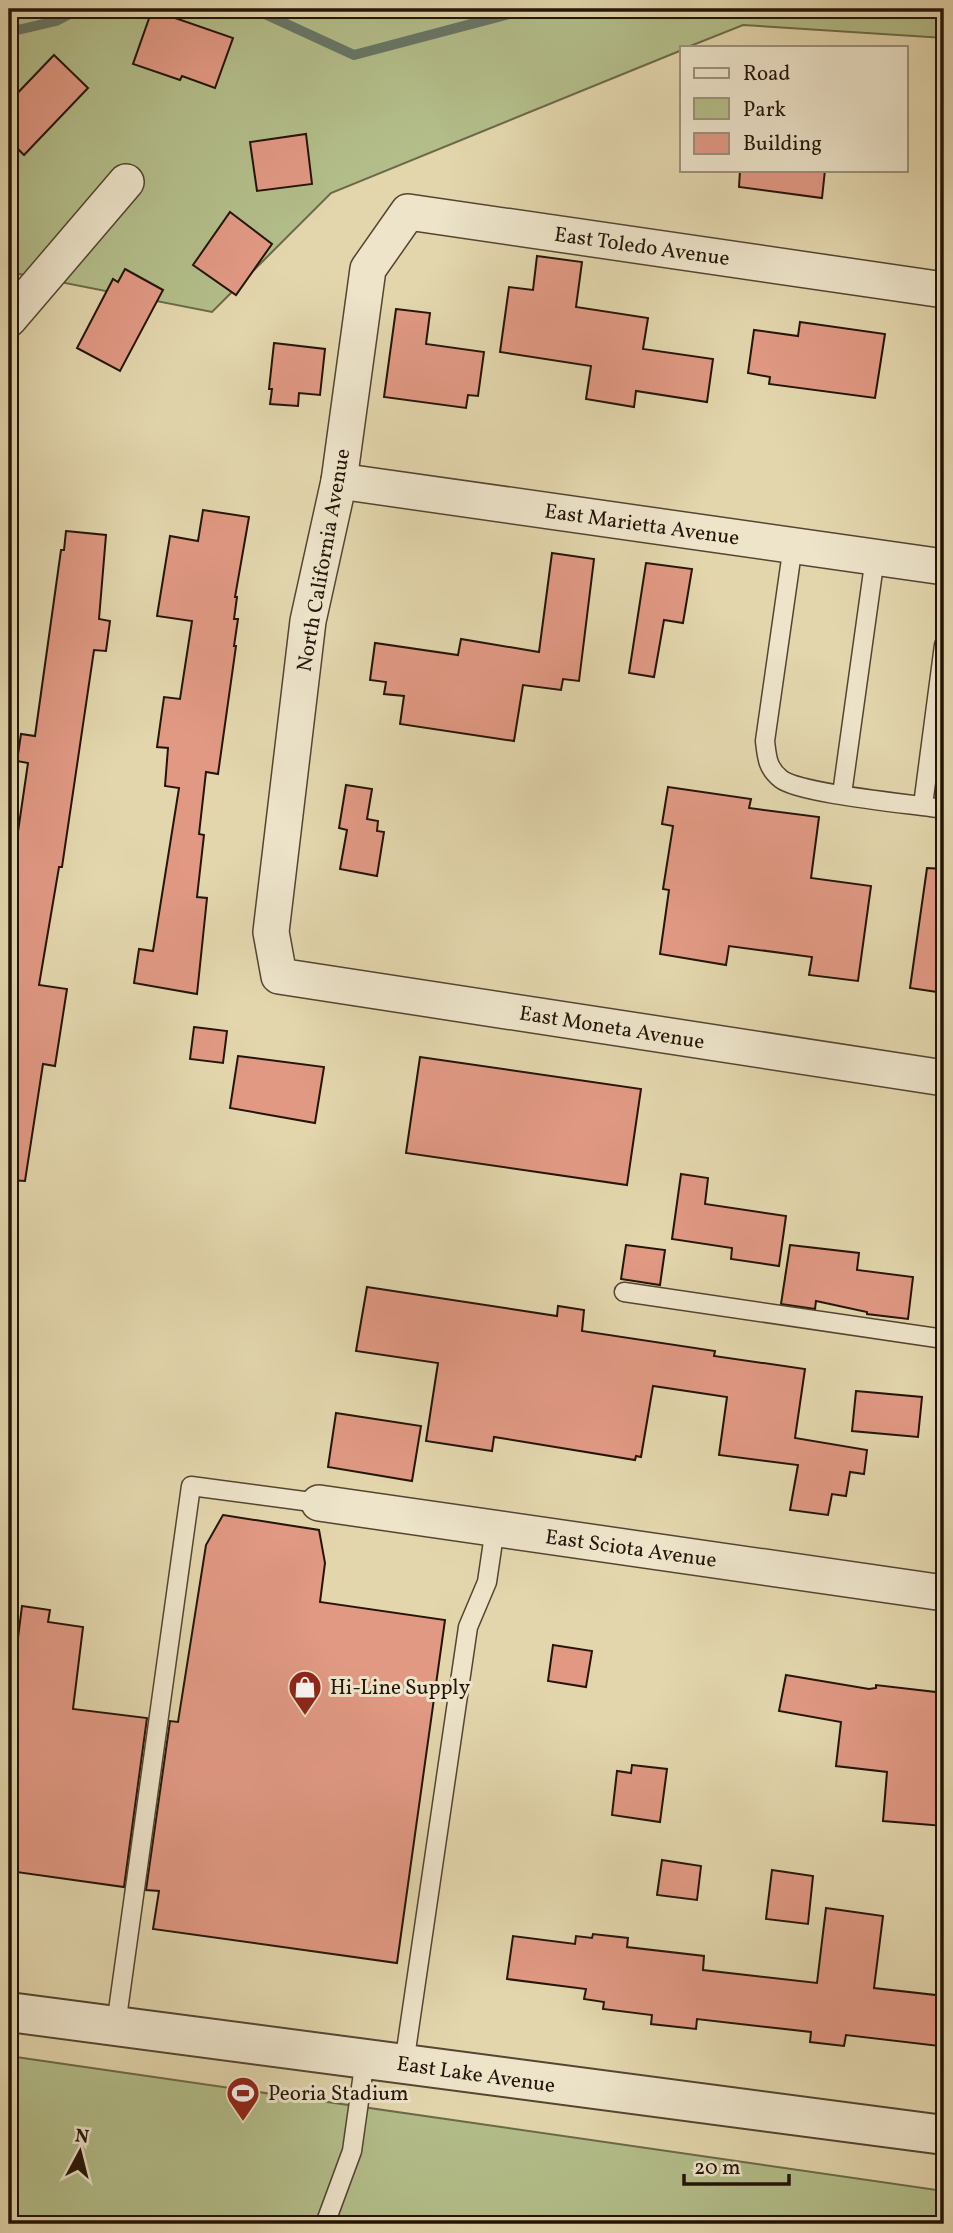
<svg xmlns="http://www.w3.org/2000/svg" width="953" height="2233" font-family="Vollkorn,serif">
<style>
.green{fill:#b3be8a;stroke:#6c6a49;stroke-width:2}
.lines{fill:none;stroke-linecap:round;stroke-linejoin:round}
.stream{stroke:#687767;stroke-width:10}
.building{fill:#e19984;stroke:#241508;stroke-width:2}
.service-casing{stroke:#544531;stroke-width:21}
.minor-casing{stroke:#544531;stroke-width:38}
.tertiary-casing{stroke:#544531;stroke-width:42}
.service{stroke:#ede4ca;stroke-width:18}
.minor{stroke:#ede4ca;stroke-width:35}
.tertiary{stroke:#ede4ca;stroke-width:38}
.labels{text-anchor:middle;stroke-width:6;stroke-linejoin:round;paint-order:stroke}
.street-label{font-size:21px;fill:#241508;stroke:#ede4ca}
.poi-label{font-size:21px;fill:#241508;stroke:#ede4ca;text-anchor:start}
</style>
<rect width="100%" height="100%" fill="#e3d6ad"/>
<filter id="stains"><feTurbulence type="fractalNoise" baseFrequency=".00286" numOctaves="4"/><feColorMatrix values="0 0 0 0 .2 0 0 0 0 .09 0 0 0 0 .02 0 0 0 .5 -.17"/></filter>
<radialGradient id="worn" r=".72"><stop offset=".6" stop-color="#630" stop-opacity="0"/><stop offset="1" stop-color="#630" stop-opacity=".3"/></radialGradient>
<!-- green -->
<g class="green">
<polygon points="9,9 944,9 944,38 743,25 688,47 682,47 682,50 331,193 212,312 9,272"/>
<polygon points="9,2056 944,2191 944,2224 9,2224"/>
</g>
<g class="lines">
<!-- stream -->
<g class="stream">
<polyline points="254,9 354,55 528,9"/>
<polyline points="9,32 56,21 79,9"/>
</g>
</g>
<!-- building -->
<g class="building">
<polygon points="152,10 233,38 215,88 182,76 180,80 133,64"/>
<polygon points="54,55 88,88 24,155 9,140 9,102"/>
<polygon points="306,134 312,184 257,191 250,142"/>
<polygon points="740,170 825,170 822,198 739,187"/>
<polygon points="230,212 272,244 236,295 193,265"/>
<polygon points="537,256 582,262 576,307 648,318 643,349 713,359 707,402 636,391 634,407 586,399 591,366 500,352 509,287 533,290"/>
<polygon points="125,269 163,290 120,371 77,348 113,279 118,282"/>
<polygon points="396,309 430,313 426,344 484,352 478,396 468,395 466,408 384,397"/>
<polygon points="800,322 885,334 875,398 769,384 770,377 748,373 754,330 798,336"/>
<polygon points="274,343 325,349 320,395 299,393 298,406 270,404 272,389 269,389"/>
<polygon points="203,510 249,517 235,597 237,597 234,619 238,619 234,646 236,646 218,774 206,772 199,834 204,835 197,897 207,898 197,994 134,983 139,949 153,951 179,788 165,786 168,748 157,747 164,697 180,699 192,621 157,616 170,536 198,541"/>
<polygon points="66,531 106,535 99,619 110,621 106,651 94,650 62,867 59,867 39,985 67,989 55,1066 43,1064 25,1181 9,1180 9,893 28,763 17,761 21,734 35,736 61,550 64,550"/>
<polygon points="552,553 594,559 579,681 563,679 561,690 523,685 514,741 400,724 404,696 384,694 386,682 370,680 375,643 458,655 461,639 539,652"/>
<polygon points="646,563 692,569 683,623 664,620 654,677 629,673"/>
<polygon points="346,785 372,789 367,819 378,821 377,831 384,832 377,876 340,869 347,830 339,828"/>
<polygon points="668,787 751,799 749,808 819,817 811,878 871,886 858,981 809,975 812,957 729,946 726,965 660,954 669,890 663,889 673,826 662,824"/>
<polygon points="927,868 944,869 944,993 910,988"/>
<polygon points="194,1027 227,1031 223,1063 190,1059"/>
<polygon points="238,1056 324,1067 315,1123 230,1108"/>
<polygon points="420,1057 641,1089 627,1185 406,1153"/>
<polygon points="681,1174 708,1178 705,1204 786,1216 779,1266 731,1259 732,1248 672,1239"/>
<polygon points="626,1245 665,1250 660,1285 621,1279"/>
<polygon points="790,1245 859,1253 857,1270 913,1277 908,1319 867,1314 867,1312 816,1301 815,1309 781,1304"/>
<polygon points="367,1287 557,1316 558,1306 584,1310 582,1331 715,1351 714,1356 805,1369 795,1438 867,1450 864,1474 850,1472 846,1496 832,1494 828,1515 790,1510 798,1465 719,1455 727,1397 653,1386 641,1457 636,1456 635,1460 494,1437 492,1451 426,1441 438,1363 356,1351"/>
<polygon points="856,1391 922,1397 918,1437 852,1431"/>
<polygon points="336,1413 421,1426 412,1481 328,1467"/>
<polygon points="223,1515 319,1530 325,1563 320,1602 445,1620 397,1963 153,1929 159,1891 146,1890 170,1721 178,1722 206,1545"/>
<polygon points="22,1606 50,1610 48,1622 83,1627 73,1709 147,1718 124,1887 9,1871 9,1709"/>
<polygon points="553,1645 592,1651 586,1687 548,1681"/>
<polygon points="786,1675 869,1689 876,1688 876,1685 944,1693 944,1826 883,1821 887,1772 836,1766 841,1722 779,1711"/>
<polygon points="632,1765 667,1769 660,1822 612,1815 617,1771 631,1773"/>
<polygon points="662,1860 701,1866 697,1900 657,1895"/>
<polygon points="772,1870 813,1876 808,1924 766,1919"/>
<polygon points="826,1908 883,1916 874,1988 944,1996 939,2046 846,2035 844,2046 810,2042 811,2032 697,2019 696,2029 651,2024 652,2015 603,2009 604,2002 584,1999 586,1989 507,1979 513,1936 575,1944 576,1936 592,1938 593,1934 628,1938 627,1947 704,1956 703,1970 817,1983"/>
</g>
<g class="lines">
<defs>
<g id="service">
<path d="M 793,545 L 765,741 C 767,757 767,768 781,779 C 800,794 913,804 944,809"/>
<polyline points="842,794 875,557"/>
<polyline points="923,805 944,645"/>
<polyline points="624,1292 944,1339"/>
<polyline points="116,2025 191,1486 319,1503"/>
<polyline points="404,2064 468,1627 487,1582 495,1528"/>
<polyline points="325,2224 352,2151 365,2059"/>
</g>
<g id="minor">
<polyline points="944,290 408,212 368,269 339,481 308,621 271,932 279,976 944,1078"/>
<polyline points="9,319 126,182"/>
<polyline points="339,481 944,567"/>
<polyline points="319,1503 944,1593"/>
</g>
<polyline id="tertiary" points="9,2012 944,2135"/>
</defs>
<!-- service casing -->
<use href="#service" class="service-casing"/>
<!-- minor casing -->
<use href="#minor" class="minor-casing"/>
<!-- tertiary casing -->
<use href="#tertiary" class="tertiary-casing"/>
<!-- service -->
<use href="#service" class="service"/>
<!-- minor -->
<use href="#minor" class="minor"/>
<!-- tertiary -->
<use href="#tertiary" class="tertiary"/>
</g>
<!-- icons -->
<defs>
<symbol id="shop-pin" viewBox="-11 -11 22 30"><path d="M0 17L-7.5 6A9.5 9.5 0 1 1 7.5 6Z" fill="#8f2418" stroke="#ede4ca"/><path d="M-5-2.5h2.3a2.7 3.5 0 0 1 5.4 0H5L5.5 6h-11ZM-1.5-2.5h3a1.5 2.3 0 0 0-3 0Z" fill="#fff"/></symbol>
<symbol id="stadium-pin" viewBox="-11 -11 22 30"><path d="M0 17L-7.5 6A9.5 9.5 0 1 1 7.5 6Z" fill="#8f2418" stroke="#ede4ca"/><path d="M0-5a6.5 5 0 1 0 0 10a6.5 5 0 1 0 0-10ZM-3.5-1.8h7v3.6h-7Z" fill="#fff"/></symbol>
</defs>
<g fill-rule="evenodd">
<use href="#shop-pin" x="286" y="1668" width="38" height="52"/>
<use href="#stadium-pin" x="224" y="2074" width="38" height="52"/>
</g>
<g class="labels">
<!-- street labels -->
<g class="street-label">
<text transform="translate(642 246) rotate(8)" y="7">East Toledo Avenue</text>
<text transform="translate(642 524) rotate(8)" y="7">East Marietta Avenue</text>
<text transform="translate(323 560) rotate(-80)" y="7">North California Avenue</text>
<text transform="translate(612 1027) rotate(9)" y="7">East Moneta Avenue</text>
<text transform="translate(631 1548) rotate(8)" y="7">East Sciota Avenue</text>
<text transform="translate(476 2074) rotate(8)" y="7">East Lake Avenue</text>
</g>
<!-- poi labels -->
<g class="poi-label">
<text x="330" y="1694">Hi-Line Supply</text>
<text x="268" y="2100">Peoria Stadium</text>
</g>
</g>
<!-- margin -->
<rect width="953" height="2233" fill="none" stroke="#e3d6ad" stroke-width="35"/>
<rect x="10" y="10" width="932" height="2212" fill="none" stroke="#241508" stroke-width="3.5"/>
<rect x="18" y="18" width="918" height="2198" fill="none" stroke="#241508" stroke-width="2"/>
<!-- legend -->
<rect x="680" y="46" width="228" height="126" fill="#ede4ca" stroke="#9d917c" stroke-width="2"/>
<rect x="694" y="68" width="35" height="10" fill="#ede4ca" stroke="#9d917c" stroke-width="2"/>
<text x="743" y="80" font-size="21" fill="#241508">Road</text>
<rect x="694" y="98" width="35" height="21" fill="#b3be8a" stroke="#9d917c" stroke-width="2"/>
<text x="743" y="116" font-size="21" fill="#241508">Park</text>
<rect x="694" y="133" width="35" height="21" fill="#e19984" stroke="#9d917c" stroke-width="2"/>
<text x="743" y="150" font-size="21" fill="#241508">Building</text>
<!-- north arrow -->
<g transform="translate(80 2152) rotate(7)" stroke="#ede4ca" stroke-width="5" paint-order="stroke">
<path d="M0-5L12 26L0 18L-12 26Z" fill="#241508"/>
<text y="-10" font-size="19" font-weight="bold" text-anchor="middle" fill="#241508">N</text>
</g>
<!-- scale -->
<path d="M684 2174v10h105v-10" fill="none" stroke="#241508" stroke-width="3.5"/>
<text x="694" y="2174" font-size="21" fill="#241508" stroke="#ede4ca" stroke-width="5" paint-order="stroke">20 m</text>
<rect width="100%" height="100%" filter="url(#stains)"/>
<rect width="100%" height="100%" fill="url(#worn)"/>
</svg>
